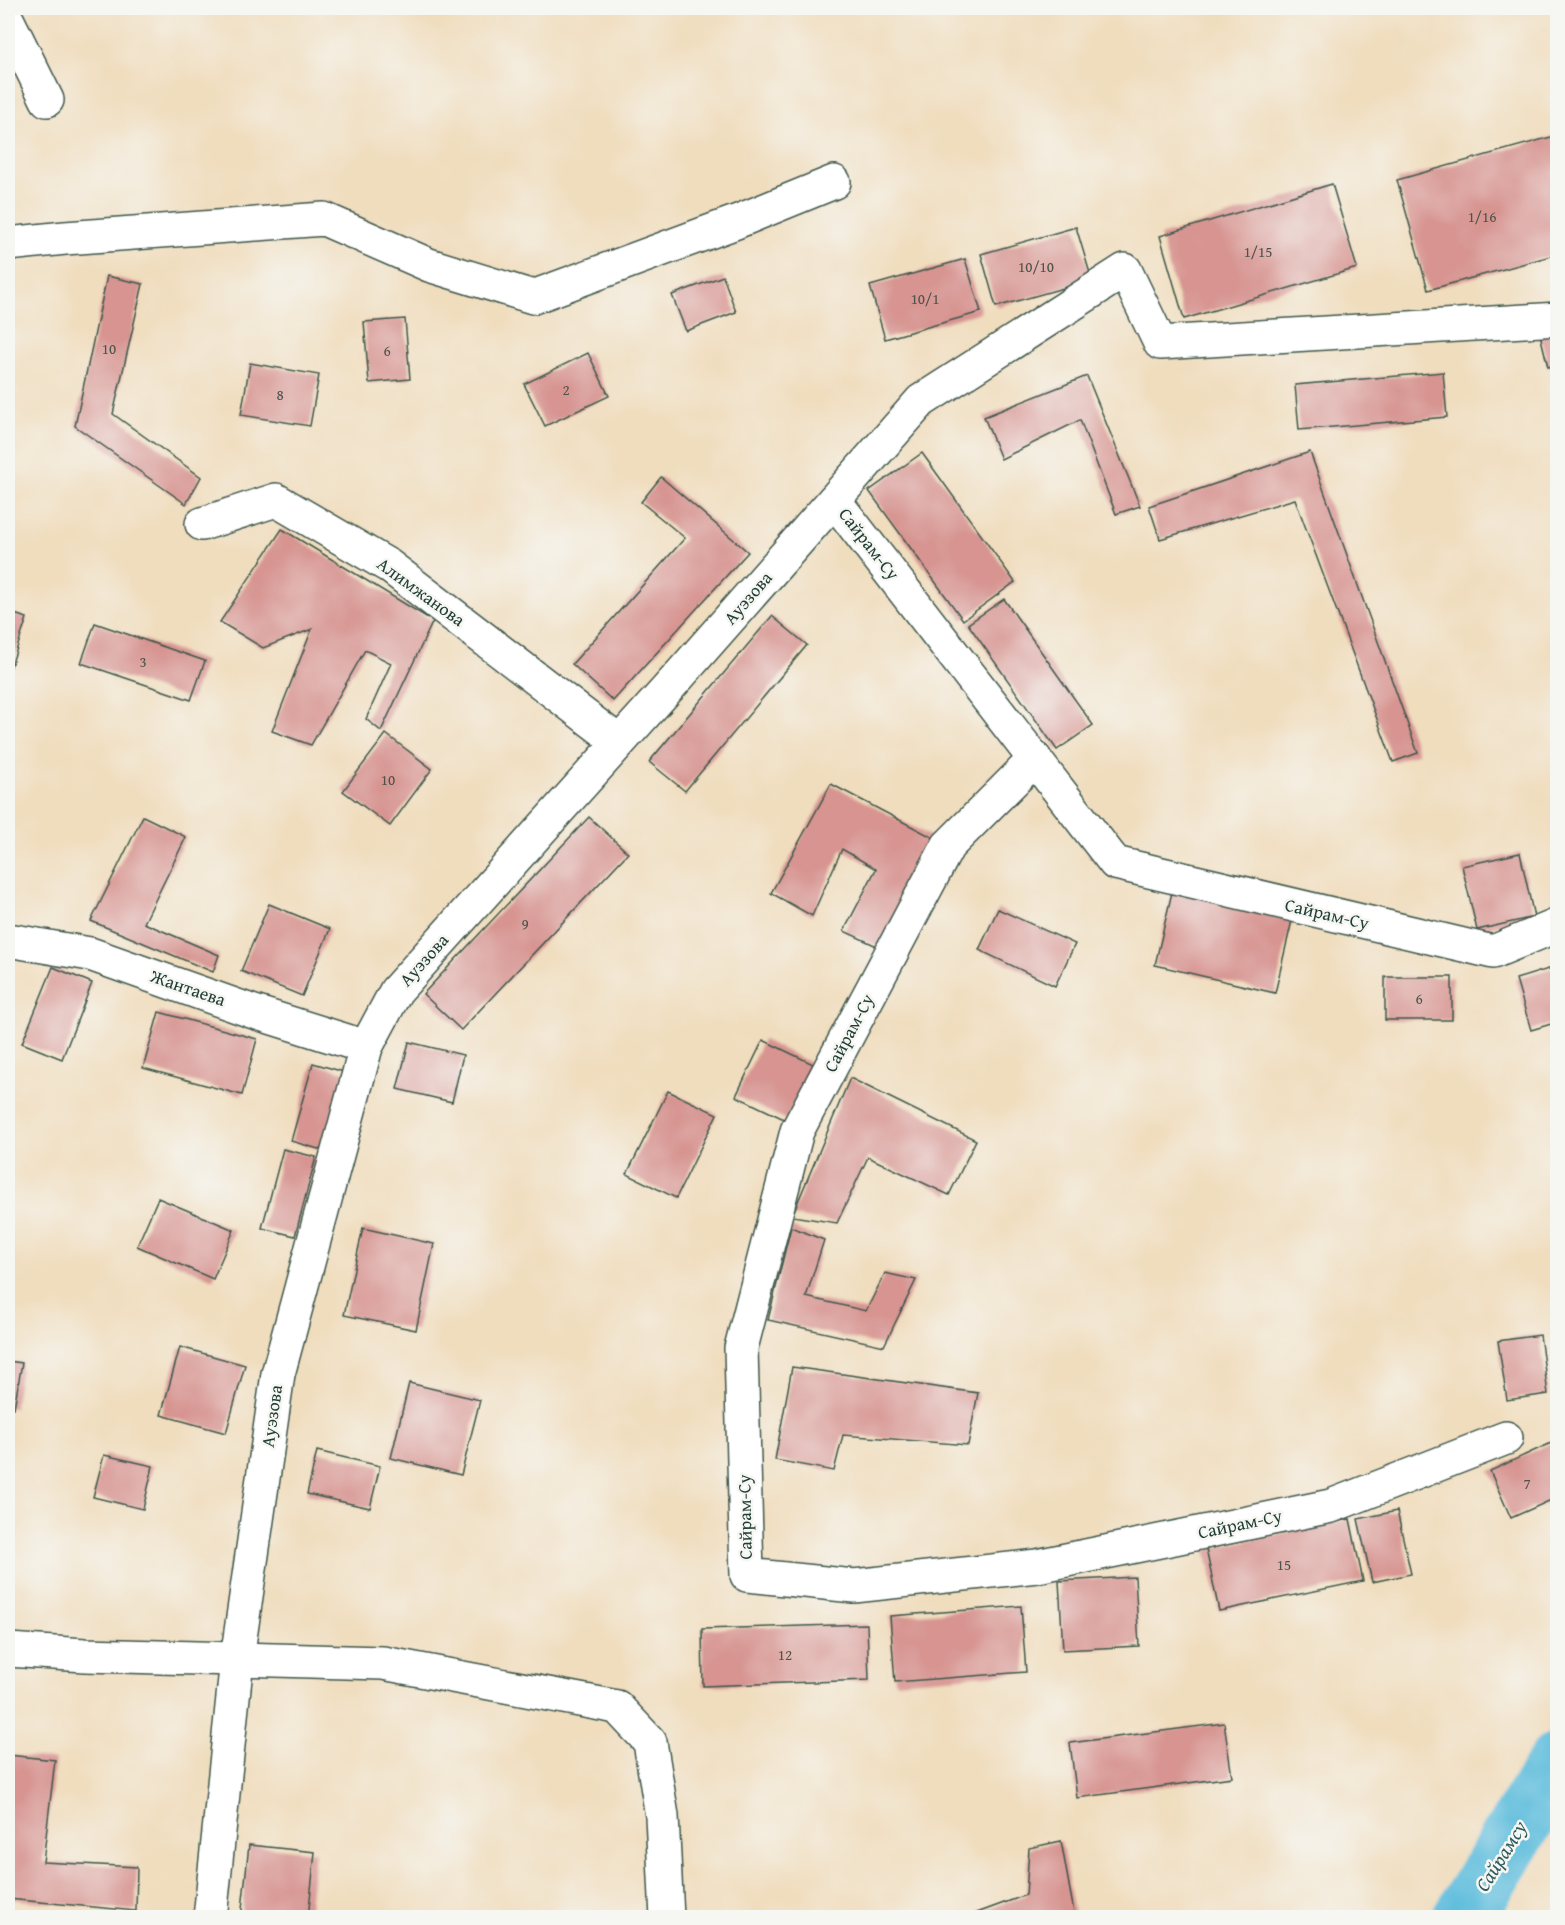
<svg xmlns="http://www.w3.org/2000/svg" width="1565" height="1925" font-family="'Gentium Book Plus',serif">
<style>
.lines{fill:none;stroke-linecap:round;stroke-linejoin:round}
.river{stroke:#5fbddd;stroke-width:62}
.building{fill:#d79491}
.minor-casing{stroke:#3e5549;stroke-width:36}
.minor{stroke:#fff;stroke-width:33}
.labels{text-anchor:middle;stroke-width:5;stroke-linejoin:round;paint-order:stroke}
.number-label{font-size:15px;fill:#4d534b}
.street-label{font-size:18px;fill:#1f3d34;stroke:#f6f6f2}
.water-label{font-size:20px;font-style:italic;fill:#2f5d5e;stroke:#f6f6f2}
</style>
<rect width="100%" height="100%" fill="#f6f6f2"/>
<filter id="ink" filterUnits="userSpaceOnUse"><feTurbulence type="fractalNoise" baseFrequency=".0167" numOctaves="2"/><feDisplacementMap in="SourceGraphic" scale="12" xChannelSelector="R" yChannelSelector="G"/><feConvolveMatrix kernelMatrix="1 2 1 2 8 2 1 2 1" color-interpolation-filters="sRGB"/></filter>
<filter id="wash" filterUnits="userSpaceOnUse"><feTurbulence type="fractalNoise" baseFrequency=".008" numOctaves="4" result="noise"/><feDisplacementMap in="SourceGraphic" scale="24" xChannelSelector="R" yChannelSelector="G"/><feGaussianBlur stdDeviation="1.35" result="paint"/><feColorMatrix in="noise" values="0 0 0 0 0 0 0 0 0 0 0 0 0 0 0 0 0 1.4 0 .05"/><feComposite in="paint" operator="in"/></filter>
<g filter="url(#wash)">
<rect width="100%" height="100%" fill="#f0ddbe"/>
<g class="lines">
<!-- river -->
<polyline class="river" points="1463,1918 1558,1763"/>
</g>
<g id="blocks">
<!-- building -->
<g class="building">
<polygon points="1558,135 1558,254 1428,290 1397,180"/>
<polygon points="1332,184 1357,268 1184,319 1160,236"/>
<polygon points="1076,227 1092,280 996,307 981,254"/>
<polygon points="965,259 981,312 885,339 870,286"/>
<polygon points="107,276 143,284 113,414 201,477 186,504 75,426"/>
<polygon points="723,276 736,312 686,331 672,295"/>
<polygon points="8,287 13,313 8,314"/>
<polygon points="1558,318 1558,365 1548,367 1537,322"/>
<polygon points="405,319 410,379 369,383 364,322"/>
<polygon points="588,353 609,396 545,426 524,384"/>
<polygon points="250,363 319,375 310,426 241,415"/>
<polygon points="1443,372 1447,417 1299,430 1295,385"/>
<polygon points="1087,376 1140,506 1116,514 1080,420 1001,459 984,417"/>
<polygon points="1310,452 1418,753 1393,762 1295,499 1160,539 1149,506"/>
<polygon points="922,453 1015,582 963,620 869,491"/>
<polygon points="661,477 748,552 613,701 572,664 685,538 641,502"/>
<polygon points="282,529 433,621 381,731 366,719 391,663 365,650 311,745 272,731 312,629 263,648 220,622"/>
<polygon points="1004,599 1093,725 1057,750 968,624"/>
<polygon points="8,612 27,618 10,669 8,669"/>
<polygon points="772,616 807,645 685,791 649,762"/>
<polygon points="95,623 205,661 191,700 81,663"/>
<polygon points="386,734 432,769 390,826 343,791"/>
<polygon points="831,784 934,838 881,948 844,931 876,869 842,849 812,916 771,893"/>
<polygon points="143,816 186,837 144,923 219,955 213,972 91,921"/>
<polygon points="589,817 628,853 461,1030 423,994"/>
<polygon points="1520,853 1534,917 1477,930 1462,866"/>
<polygon points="1173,888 1293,916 1275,993 1155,965"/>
<polygon points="269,904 330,929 302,996 241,971"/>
<polygon points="998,909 1075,944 1055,986 979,950"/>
<polygon points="1558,966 1558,1022 1531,1030 1516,979"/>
<polygon points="53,967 92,983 62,1059 22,1043"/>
<rect x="1385" y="977" width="67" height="43"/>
<polygon points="159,1012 257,1039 242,1095 143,1068"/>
<polygon points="763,1040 813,1064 786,1120 736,1096"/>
<polygon points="409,1042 463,1055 452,1102 397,1089"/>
<polygon points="313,1063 344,1072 322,1150 291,1141"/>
<polygon points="850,1078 976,1140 949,1195 868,1157 837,1223 792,1216"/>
<polygon points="668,1091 717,1114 676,1198 627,1174"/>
<polygon points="283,1149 316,1157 295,1236 262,1228"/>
<polygon points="158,1198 234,1230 213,1279 137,1246"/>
<polygon points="791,1227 824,1240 806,1297 866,1311 885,1273 916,1280 884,1346 768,1320"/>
<polygon points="363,1228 434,1244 416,1330 344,1315"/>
<polygon points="1540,1335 1548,1394 1507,1400 1498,1341"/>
<polygon points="180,1347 245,1365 226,1433 161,1415"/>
<polygon points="8,1361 22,1363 14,1408 8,1407"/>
<polygon points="792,1367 978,1393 968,1445 843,1435 834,1471 775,1460"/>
<polygon points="409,1383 480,1400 461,1475 391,1458"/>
<polygon points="1551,1443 1558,1456 1558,1497 1511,1518 1490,1471"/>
<polygon points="317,1451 380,1466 370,1508 307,1494"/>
<polygon points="104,1455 153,1466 143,1509 93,1497"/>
<polygon points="1397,1511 1411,1574 1372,1582 1358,1519"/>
<polygon points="1350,1519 1363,1581 1219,1611 1206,1549"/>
<polygon points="1135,1577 1139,1646 1063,1650 1059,1581"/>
<polygon points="1021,1606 1026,1672 895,1682 890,1616"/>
<polygon points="867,1624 869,1680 703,1686 702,1629"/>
<polygon points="1224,1723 1232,1777 1077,1798 1070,1743"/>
<polygon points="8,1755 55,1760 43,1862 137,1867 136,1911 8,1899"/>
<polygon points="1061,1841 1075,1918 963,1918 1026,1895 1029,1848"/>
<polygon points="249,1845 315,1852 308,1918 241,1918"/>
</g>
</g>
</g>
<g filter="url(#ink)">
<use href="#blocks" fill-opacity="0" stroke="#3e5549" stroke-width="1.5"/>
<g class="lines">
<defs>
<g id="minor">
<polyline points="8,21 47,100"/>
<polyline points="8,244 65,238 324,219 429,265 533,297 736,222 834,182"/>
<polyline points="834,500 1115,863 1493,952 1558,925"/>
<polyline points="202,524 276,500 389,566 619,742"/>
<polyline points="1035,759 948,846 797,1131 741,1348 747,1575 854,1586 1037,1566 1331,1506 1506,1438"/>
<polyline points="8,940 90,954 254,1012 366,1047"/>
<polyline points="8,1650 85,1655 383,1663 617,1707 650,1742 662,1816 667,1918"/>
<polyline points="210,1918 237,1659 278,1374 366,1047 396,991 679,676 921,401 1125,270 1160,343 1558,319"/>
</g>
</defs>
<!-- minor casing -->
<use href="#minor" class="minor-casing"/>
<!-- minor -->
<use href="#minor" class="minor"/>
</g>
</g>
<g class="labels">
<!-- number labels -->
<g class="number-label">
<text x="1482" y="222">1/16</text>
<text x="1258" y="257">1/15</text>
<text x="1036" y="272">10/10</text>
<text x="925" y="304">10/1</text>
<text x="109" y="354">10</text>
<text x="387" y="356">6</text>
<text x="566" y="395">2</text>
<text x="280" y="400">8</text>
<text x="143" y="667">3</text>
<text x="388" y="785">10</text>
<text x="525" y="929">9</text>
<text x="1419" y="1004">6</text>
<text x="1527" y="1489">7</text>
<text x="1284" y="1570">15</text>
<text x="785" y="1660">12</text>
</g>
<!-- street labels -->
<g class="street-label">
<text transform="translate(869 544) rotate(52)" y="6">Сайрам-Су</text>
<text transform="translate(421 592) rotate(36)" y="6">Алимжанова</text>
<text transform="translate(748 598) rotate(-49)" y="6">Ауэзова</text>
<text transform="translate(1327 914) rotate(13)" y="6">Сайрам-Су</text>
<text transform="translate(424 960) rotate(-48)" y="6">Ауэзова</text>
<text transform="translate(188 988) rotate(19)" y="6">Жантаева</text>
<text transform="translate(849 1033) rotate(-62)" y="6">Сайрам-Су</text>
<text transform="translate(272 1416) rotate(-82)" y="6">Ауэзова</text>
<text transform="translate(745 1517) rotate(-91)" y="6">Сайрам-Су</text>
<text transform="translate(1240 1524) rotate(-12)" y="6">Сайрам-Су</text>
</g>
<!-- water labels -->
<g class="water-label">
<text transform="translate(1501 1856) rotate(-58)" y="7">Сайрамсу</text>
</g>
</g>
<!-- margin -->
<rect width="1565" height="1925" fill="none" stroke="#f6f6f2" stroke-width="30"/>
</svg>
